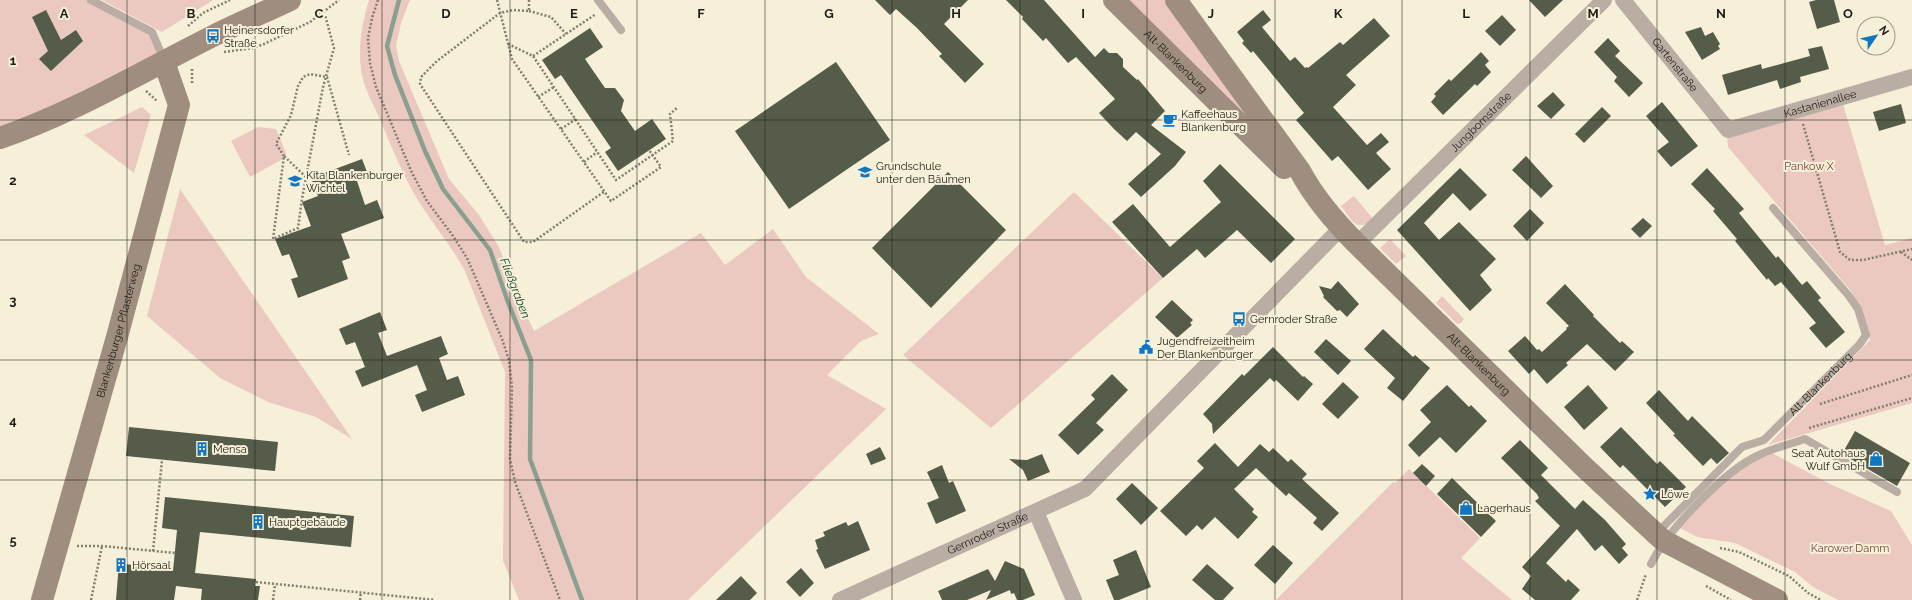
<svg xmlns="http://www.w3.org/2000/svg" width="1912" height="600" font-family="Raleway,sans-serif">
<style>
.green{fill:#ebc9c0}
.lines{fill:none;stroke-linecap:round;stroke-linejoin:round}
.stream{stroke:#8aa08f;stroke-width:4.5}
.building{fill:#555d4a}
.path{stroke:#837f70;stroke-width:2.5;stroke-dasharray:2 2;stroke-linecap:butt}
.service{stroke:#baaea4;stroke-width:8}
.minor{stroke:#baaea4;stroke-width:16}
.secondary{stroke:#9f8e7f;stroke-width:22}
.grid{fill:none;stroke:#201e16;stroke-width:1;stroke-opacity:0.55}
.labels{text-anchor:middle;stroke-width:4;stroke-linejoin:round;paint-order:stroke}
.poi-label{font-size:11px;fill:#201e16;stroke:#f6f0d9;text-anchor:start}
.street-label{font-size:11px;fill:#201e16;stroke:#f6f0d9}
.park-label{font-size:11px;fill:#764337;stroke:#f6f0d9}
.water-label{font-size:12px;font-style:italic;fill:#0c4328;stroke:#f6f0d9}
.grid-label{font-size:13px;text-anchor:middle;font-weight:bold;fill:#201e16;stroke:#f6f0d9;stroke-width:4;stroke-linejoin:round;paint-order:stroke}
</style>
<rect width="100%" height="100%" fill="#f6f0d9"/>
<!-- green -->
<g class="green">
<polygon points="0,0 91,0 152,32 164,62 0,138"/>
<polygon points="102,0 213,0 162,32"/>
<path d="M 369,0 L 410,0 L 401,23 L 396,46 L 399,61 L 449,179 L 479,215 L 499,247 L 518,297 L 534,331 L 701,233 L 725,265 L 773,229 L 806,277 L 879,334 L 861,341 L 827,375 L 886,409 L 688,600 L 519,600 L 503,561 L 505,372 L 465,271 C 452,247 434,226 419,202 C 403,176 391,146 379,117 C 372,102 363,86 361,69 C 358,45 362,23 369,0 Z"/>
<polygon points="1121,0 1166,0 1266,134"/>
<polygon points="1843,104 1885,245 1912,238 1912,403 1768,445 1870,340 1861,308 1851,291 1728,147 1727,137"/>
<polygon points="142,107 151,115 134,173 84,135"/>
<polygon points="258,127 276,129 286,153 285,158 250,177 231,141"/>
<polygon points="180,189 352,439 316,417 268,402 220,378 147,316"/>
<polygon points="1074,192 1163,278 991,428 903,355"/>
<path d="M 1354,196 L 1374,220 C 1354,232 1353,221 1341,206 Z"/>
<polygon points="1390,239 1406,256 1396,264 1380,248"/>
<polygon points="1442,296 1464,319 1461,323 1457,324 1436,303"/>
<polygon points="1770,452 1830,484 1891,511 1912,545 1912,600 1838,600 1813,587 1795,572 1735,543 1697,537 1678,527 1745,459"/>
<polygon points="1409,469 1480,538 1461,558 1512,600 1276,600 1393,482 1395,483"/>
</g>
<g class="lines">
<!-- stream -->
<polyline class="stream" points="399,0 387,46 395,75 425,151 443,189 490,250 508,302 531,360 530,459 582,600"/>
</g>
<!-- building -->
<g class="building">
<polygon points="875,0 968,0 944,24 984,64 965,83 939,56 942,54 917,28 896,9 890,15"/>
<polygon points="1006,0 1044,0 1095,57 1104,48 1109,53 1117,53 1123,59 1123,67 1137,80 1138,79 1165,111 1151,125 1186,152 1175,166 1141,197 1128,184 1161,154 1136,132 1127,141 1114,129 1099,113 1115,99 1076,57 1068,63 1046,38 1043,41 1022,19 1023,17"/>
<polygon points="1529,0 1563,0 1545,17"/>
<polygon points="1816,0 1834,0 1840,22 1817,29 1809,2"/>
<polygon points="46,10 61,40 76,30 83,41 51,71 39,59 48,51 32,17"/>
<polygon points="1263,10 1271,20 1262,27 1290,61 1295,57 1305,68 1307,67 1308,68 1340,42 1343,45 1374,18 1390,36 1346,75 1356,85 1333,107 1367,145 1381,133 1389,142 1376,153 1391,169 1368,190 1338,156 1332,161 1296,120 1304,113 1253,51 1251,53 1242,43 1244,41 1237,32"/>
<polygon points="1502,15 1516,30 1500,46 1485,31"/>
<polygon points="1701,27 1705,36 1713,32 1720,44 1718,46 1720,49 1702,60 1685,32"/>
<polygon points="590,28 603,47 585,59 605,88 615,88 624,100 621,111 635,131 652,119 666,139 618,171 605,152 611,148 561,75 555,79 542,60"/>
<polygon points="1608,38 1620,51 1615,56 1643,83 1629,97 1614,81 1617,77 1594,52"/>
<polygon points="1822,46 1829,69 1800,77 1801,82 1780,89 1777,80 1728,95 1722,75 1761,64 1762,69 1810,56 1808,49"/>
<polygon points="1481,52 1489,61 1485,65 1491,72 1477,86 1475,84 1443,115 1431,102 1436,96 1434,94 1449,79 1451,81"/>
<polygon points="836,62 890,140 789,209 735,131"/>
<polygon points="1553,92 1565,105 1551,119 1537,106"/>
<polygon points="1662,102 1698,146 1671,167 1657,151 1669,142 1646,116"/>
<polygon points="1901,104 1906,123 1879,131 1873,112"/>
<polygon points="1602,107 1611,116 1584,143 1575,134"/>
<polygon points="1526,156 1553,186 1541,198 1512,170"/>
<polygon points="362,159 369,177 357,181 365,205 377,200 384,218 341,234 350,258 342,261 348,279 298,298 291,279 298,277 289,254 282,256 275,239 311,226 302,202 318,196 311,178"/>
<polygon points="1220,164 1295,239 1271,263 1237,230 1205,258 1197,249 1163,278 1112,222 1133,204 1170,247 1221,202 1203,181"/>
<polygon points="1460,168 1487,195 1470,211 1453,193 1424,223 1439,240 1459,222 1496,259 1480,275 1492,290 1470,311 1397,230"/>
<polygon points="1707,168 1744,209 1739,213 1776,258 1778,256 1802,285 1807,281 1821,298 1818,300 1845,332 1826,348 1809,328 1816,323 1781,282 1775,286 1768,278 1767,280 1735,241 1737,239 1713,211 1715,209 1691,184"/>
<polygon points="948,172 1006,230 931,308 872,248"/>
<polygon points="1530,209 1544,223 1527,241 1513,226"/>
<polygon points="1643,218 1652,226 1640,238 1631,229"/>
<polygon points="1338,281 1359,304 1347,317 1340,310 1337,311 1323,297 1324,296 1319,286 1331,289"/>
<polygon points="1565,284 1594,315 1593,316 1620,343 1622,341 1634,352 1615,371 1587,344 1566,363 1568,365 1547,384 1534,369 1529,374 1508,351 1525,336 1537,350 1539,349 1542,352 1567,329 1566,328 1569,326 1546,303"/>
<polygon points="1172,300 1193,320 1190,323 1192,325 1177,338 1155,317"/>
<polygon points="380,312 387,330 378,333 387,356 441,336 448,354 439,358 447,380 458,376 465,395 422,412 415,395 427,390 417,365 362,387 355,371 365,367 355,342 346,345 339,329"/>
<polygon points="1383,329 1413,357 1415,355 1430,368 1403,401 1387,388 1395,378 1364,349"/>
<polygon points="1326,339 1351,361 1338,375 1314,352"/>
<polygon points="1273,347 1303,377 1304,376 1313,384 1298,401 1276,380 1274,382 1270,378 1213,434 1212,424 1203,414 1242,374 1244,376"/>
<polygon points="1112,374 1128,390 1096,423 1104,430 1078,455 1058,435 1095,399 1091,395"/>
<polygon points="1343,382 1359,397 1338,419 1322,404"/>
<polygon points="1447,385 1469,407 1471,405 1487,421 1456,453 1440,437 1419,457 1408,445 1431,422 1420,410"/>
<polygon points="1588,385 1608,408 1584,430 1564,407"/>
<polygon points="1659,390 1688,421 1692,416 1729,453 1717,464 1711,458 1703,466 1673,435 1675,434 1646,403"/>
<polygon points="129,427 278,442 275,471 126,456"/>
<polygon points="1621,427 1657,464 1660,461 1686,487 1665,507 1623,465 1620,468 1600,447"/>
<polygon points="1855,431 1910,463 1897,486 1842,454"/>
<polygon points="1520,440 1548,468 1541,475 1575,509 1583,500 1605,520 1626,544 1622,548 1628,555 1619,564 1602,545 1595,551 1577,529 1546,563 1566,582 1568,579 1580,590 1571,600 1535,600 1522,589 1531,576 1522,567 1560,526 1535,501 1539,498 1537,494 1501,458"/>
<polygon points="1215,443 1238,467 1260,444 1269,452 1273,448 1288,462 1291,459 1307,474 1302,479 1339,513 1322,531 1313,523 1317,518 1289,493 1286,496 1256,468 1234,489 1254,509 1252,512 1258,517 1238,539 1215,517 1202,530 1197,525 1186,536 1160,511 1204,468 1197,461"/>
<polygon points="880,447 886,459 871,465 866,454"/>
<polygon points="1042,454 1050,472 1028,481 1023,470 1009,459 1027,460"/>
<polygon points="1422,464 1435,476 1426,486 1413,473"/>
<polygon points="942,465 949,483 953,481 966,511 936,524 927,503 939,498 927,472"/>
<polygon points="1452,478 1496,521 1481,537 1437,494"/>
<polygon points="1132,483 1158,508 1141,525 1116,499"/>
<polygon points="165,497 354,516 351,547 200,532 195,573 256,579 255,586 260,586 258,600 201,600 202,589 176,586 174,600 116,600 119,563 173,571 177,530 162,528"/>
<polygon points="858,521 870,550 825,569 816,550 818,549 815,540 825,536 823,532 846,522 848,526"/>
<polygon points="1273,545 1293,563 1275,584 1254,565"/>
<polygon points="1136,550 1151,587 1119,600 1114,600 1106,580 1119,575 1113,560"/>
<polygon points="1005,561 1024,569 1035,595 1023,600 1017,600 1014,593 1011,594 1010,590 986,600 991,590 967,600 942,600 938,591 988,569 995,581"/>
<polygon points="1207,564 1234,588 1223,600 1215,600 1192,580"/>
<polygon points="801,568 814,583 800,597 786,582"/>
<polygon points="741,576 757,593 750,600 716,600"/>
</g>
<g class="lines">
<!-- path -->
<g class="path">
<polyline points="378,0 372,18 368,38 370,63 376,87 412,173 427,201 453,236 467,258 502,339 509,360 512,388 510,459 515,482 560,600"/>
<polyline points="497,0 512,59 611,201 661,167 649,150"/>
<polyline points="529,0 529,11 513,10 500,13 437,61 421,77 420,84 524,242 533,242 605,191"/>
<polyline points="529,11 551,17 566,34"/>
<polyline points="188,26 203,13 230,0"/>
<polyline points="508,44 533,56 616,180 673,141 670,114 678,107"/>
<polyline points="224,52 253,48 264,44 310,22 339,0"/>
<polyline points="533,56 596,14"/>
<polyline points="192,83 192,68"/>
<polyline points="146,91 157,101"/>
<polyline points="538,97 554,87"/>
<polyline points="1803,124 1840,252 1850,260 1863,260 1912,249"/>
<polyline points="561,129 576,119"/>
<polyline points="284,156 276,144 291,115 298,86 303,77 310,74 327,77 349,155"/>
<polyline points="584,162 597,152"/>
<polyline points="306,177 284,156 273,239 298,228 302,199 323,87 334,48 325,15"/>
<polyline points="1901,252 1912,260"/>
<polyline points="1820,404 1912,375"/>
<polyline points="1809,428 1912,398"/>
<polyline points="77,546 102,546 175,553"/>
<polyline points="1720,548 1739,552 1789,576 1808,593 1821,600"/>
<polyline points="153,551 162,460"/>
<polyline points="256,582 435,600"/>
<polyline points="1706,586 1731,600"/>
<polyline points="91,600 102,546"/>
<polyline points="273,600 275,584"/>
<polyline points="360,600 361,592"/>
<polyline points="1637,600 1646,574"/>
</g>
<!-- service -->
<g class="service">
<polyline points="91,0 152,32 164,60"/>
<polyline points="598,0 621,30"/>
<path id="s1" d="M 1656,534 L 1742,447 L 1764,440 L 1859,345 L 1866,335 L 1858,309 L 1849,296 L 1773,208"/>
<path d="M 1651,564 C 1668,530 1724,471 1759,455 C 1773,448 1790,444 1805,439 L 1897,492"/>
</g>
<!-- minor -->
<g class="minor">
<path id="s2" d="M 1623,0 L 1728,130 L 1912,77"/>
<path id="s3" d="M 1357,244 L 1604,0"/>
<polyline points="1036,512 1074,600"/>
<path id="s4" d="M 840,600 L 1085,489 L 1341,228"/>
</g>
<!-- secondary -->
<g class="secondary">
<path id="s5" d="M 1114,0 L 1284,168"/>
<path id="s6" d="M 1176,0 L 1300,171 C 1315,199 1334,221 1357,244 L 1583,466 L 1656,534 L 1664,541 L 1777,600"/>
<path d="M 0,138 C 75,112 143,71 213,36 C 239,23 265,12 290,0"/>
<path id="s7" d="M 42,600 L 117,337 L 179,105 L 164,62"/>
</g>
</g>
<!-- grid -->
<path class="grid" d="M 127,0 L 127,600M 255,0 L 255,600M 382,0 L 382,600M 510,0 L 510,600M 637,0 L 637,600M 765,0 L 765,600M 892,0 L 892,600M 1020,0 L 1020,600M 1147,0 L 1147,600M 1275,0 L 1275,600M 1402,0 L 1402,600M 1530,0 L 1530,600M 1657,0 L 1657,600M 1785,0 L 1785,600M 0,120 L 1912,120M 0,240 L 1912,240M 0,360 L 1912,360M 0,480 L 1912,480"/>
<!-- icons -->
<defs>
<symbol id="bus-bare" viewBox="-9 -9 18 18"><path d="M-5-6H5V4H4V6H2V4H-2V6H-4V4H-5ZM-3.5-4V0h7V-4ZM-3.5 1.2v1.5H-2V1.2ZM2 1.2v1.5H3.5V1.2Z" fill="#0f77c2" stroke="#f6f0d9" stroke-width="2.5" paint-order="stroke"/></symbol>
<symbol id="cafe-bare" viewBox="-9 -9 18 18"><path d="M-5.5-4.5H6V0H3Q3 3.5 0 3.5H-2.5Q-5.5 3.5-5.5 0ZM3-3.2v2h1.7v-2ZM-6 4.5H4V6H-6Z" fill="#0f77c2" stroke="#f6f0d9" stroke-width="2.5" paint-order="stroke"/></symbol>
<symbol id="school-bare" viewBox="-9 -9 18 18"><path d="M0-5L7-2L0 1L-7-2ZM-4 1L0 2.5L4 1V4Q0 6-4 4Z" fill="#0f77c2" stroke="#f6f0d9" stroke-width="2.5" paint-order="stroke"/></symbol>
<symbol id="civic-bare" viewBox="-9 -9 18 18"><path d="M-.6-6.5H3V-4.5H.6V-3L4-1V1h2V6H-6V1h2V-1L-.6-3ZM-1.2 2.5V6h2.4V2.5Z" fill="#0f77c2" stroke="#f6f0d9" stroke-width="2.5" paint-order="stroke"/></symbol>
<symbol id="building-bare" viewBox="-9 -9 18 18"><path d="M-4-6H4V6H1V3H-1V6H-4ZM-2.5-4.3h1.7v1.8h-1.7ZM.8-4.3h1.7v1.8H.8ZM-2.5-1h1.7V.8h-1.7ZM.8-1h1.7V.8H.8Z" fill="#0f77c2" stroke="#f6f0d9" stroke-width="2.5" paint-order="stroke"/></symbol>
<symbol id="shop-bare" viewBox="-9 -9 18 18"><path d="M-5-2.5h2.3a2.7 3.5 0 0 1 5.4 0H5L5.5 6h-11ZM-1.5-2.5h3a1.5 2.3 0 0 0-3 0Z" fill="#0f77c2" stroke="#f6f0d9" stroke-width="2.5" paint-order="stroke"/></symbol>
<symbol id="sight-bare" viewBox="-9 -9 18 18"><path d="M0-6L1.8-2.2L6-1.7L2.9 1.2L3.7 5.4L0 3.3L-3.7 5.4L-2.9 1.2L-6-1.7L-1.8-2.2Z" fill="#0f77c2" stroke="#f6f0d9" stroke-width="2.5" paint-order="stroke"/></symbol>
</defs>
<g fill-rule="evenodd">
<use href="#bus-bare" x="203" y="26" width="20" height="20"/>
<use href="#cafe-bare" x="1160" y="110" width="20" height="20"/>
<use href="#school-bare" x="855" y="162" width="20" height="20"/>
<use href="#school-bare" x="285" y="171" width="20" height="20"/>
<use href="#bus-bare" x="1229" y="309" width="20" height="20"/>
<use href="#civic-bare" x="1136" y="337" width="20" height="20"/>
<use href="#building-bare" x="192" y="439" width="20" height="20"/>
<use href="#shop-bare" x="1866" y="449" width="20" height="20"/>
<use href="#sight-bare" x="1640" y="484" width="20" height="20"/>
<use href="#shop-bare" x="1456" y="498" width="20" height="20"/>
<use href="#building-bare" x="248" y="512" width="20" height="20"/>
<use href="#building-bare" x="111" y="555" width="20" height="20"/>
</g>
<g class="labels">
<!-- poi labels -->
<g class="poi-label">
<text x="224" y="34">Heinersdorfer<tspan x="224" dy="13">Straße</tspan></text>
<text x="1181" y="118">Kaffeehaus<tspan x="1181" dy="13">Blankenburg</tspan></text>
<text x="876" y="170">Grundschule<tspan x="876" dy="13">unter den Bäumen</tspan></text>
<text x="306" y="179">Kita Blankenburger<tspan x="306" dy="13">Wichtel</tspan></text>
<text x="1250" y="323">Gernroder Straße</text>
<text x="1157" y="345">Jugendfreizeitheim<tspan x="1157" dy="13">Der Blankenburger</tspan></text>
<text x="213" y="453">Mensa</text>
<text x="1865" y="457" text-anchor="end">Seat Autohaus<tspan x="1865" dy="13">Wulf GmbH</tspan></text>
<text x="1661" y="498">Löwe</text>
<text x="1477" y="512">Lagerhaus</text>
<text x="269" y="526">Hauptgebäude</text>
<text x="132" y="569">Hörsaal</text>
</g>
<!-- street labels -->
<g class="street-label">
<text dy="4" stroke="none"><textPath href="#s5" startOffset="87">Alt-Blankenburg</textPath></text>
<text dy="4" stroke="none"><textPath href="#s2" startOffset="83">Gartenstraße</textPath></text>
<text dy="4" stroke="none"><textPath href="#s2" startOffset="263">Kastanienallee</textPath></text>
<text dy="4" stroke="none"><textPath href="#s3" startOffset="174">Jungbornstraße</textPath></text>
<text dy="4" stroke="none"><textPath href="#s7" startOffset="280">Blankenburger Pflasterweg</textPath></text>
<text dy="4" stroke="none"><textPath href="#s6" startOffset="475">Alt-Blankenburg</textPath></text>
<text dy="4" stroke="none"><textPath href="#s1" startOffset="225">Alt-Blankenburg</textPath></text>
<text dy="4" stroke="none"><textPath href="#s4" startOffset="162">Gernroder Straße</textPath></text>
</g>
<!-- park labels -->
<g class="park-label">
<text x="1809" y="170">Pankow X</text>
<text x="1850" y="552">Karower Damm</text>
</g>
<!-- water labels -->
<g class="water-label">
<text transform="translate(515 288) rotate(69)" y="4">Fließgraben</text>
</g>
</g>
<g class="grid-label">
<text x="64" y="18">A</text>
<text x="191" y="18">B</text>
<text x="319" y="18">C</text>
<text x="446" y="18">D</text>
<text x="574" y="18">E</text>
<text x="701" y="18">F</text>
<text x="829" y="18">G</text>
<text x="956" y="18">H</text>
<text x="1083" y="18">I</text>
<text x="1211" y="18">J</text>
<text x="1338" y="18">K</text>
<text x="1466" y="18">L</text>
<text x="1593" y="18">M</text>
<text x="1721" y="18">N</text>
<text x="1848" y="18">O</text>
<text x="13" y="65">1</text>
<text x="13" y="185">2</text>
<text x="13" y="305">3</text>
<text x="13" y="425">4</text>
<text x="13" y="545">5</text>
</g>
<!-- north arrow -->
<g transform="translate(1876 36) rotate(56)"><circle r="19" fill="#f6f0d9" stroke="#a09c8b"/>
<path d="M0-3L7 15L0 10L-7 15Z" fill="#0f77c2"/>
<text y="-6" font-size="11" font-weight="bold" text-anchor="middle" fill="#201e16">N</text>
</g>
</svg>
